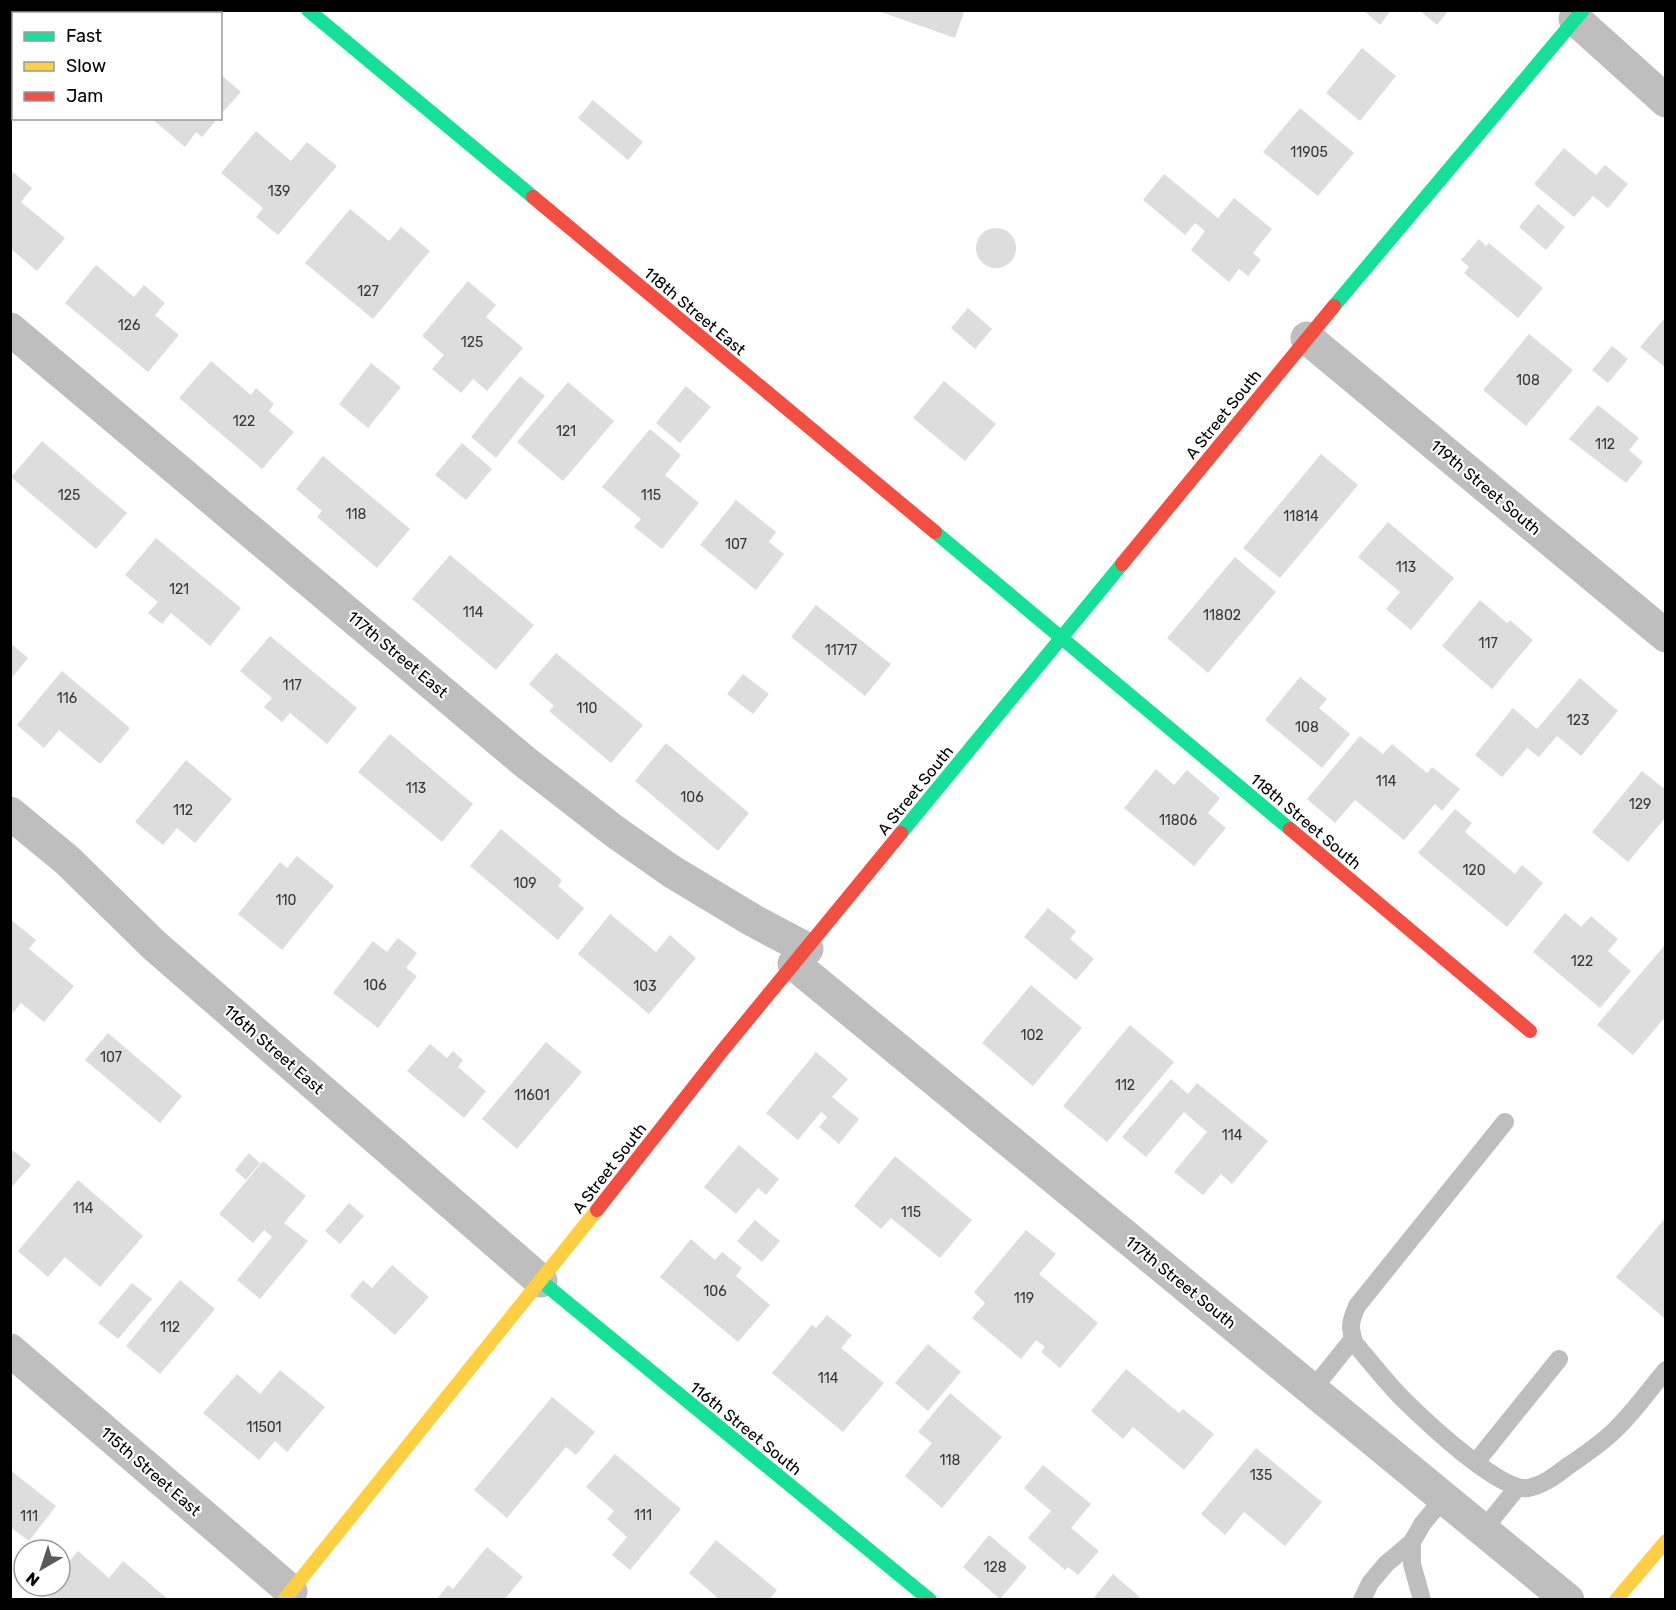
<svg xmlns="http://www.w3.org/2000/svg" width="1676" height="1610" font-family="Rubik,sans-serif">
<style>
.building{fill:#ddd}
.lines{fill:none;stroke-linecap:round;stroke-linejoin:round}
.lane{stroke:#bebebe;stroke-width:18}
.street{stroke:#bebebe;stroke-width:33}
.fast{stroke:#16e098;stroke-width:14}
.slow{stroke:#ffcf43;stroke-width:14}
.jam{stroke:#f24e42;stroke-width:14}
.labels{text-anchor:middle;stroke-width:4.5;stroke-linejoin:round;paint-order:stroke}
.number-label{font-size:14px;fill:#373737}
.street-label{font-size:16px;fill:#000;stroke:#fff}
</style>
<rect width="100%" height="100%" fill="#fff"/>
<!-- building -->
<g class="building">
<polygon points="43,10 126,10 130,14 46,14"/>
<polygon points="959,10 964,12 955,38 878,11"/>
<polygon points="1363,10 1391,10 1380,25"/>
<polygon points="1419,10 1449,10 1437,25"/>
<polygon points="1362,48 1396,76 1360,121 1326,93"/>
<polygon points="220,74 241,92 220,115"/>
<polygon points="593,100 643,142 628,160 578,118"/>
<polygon points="1300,108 1354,153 1318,196 1263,152"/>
<polygon points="151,118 218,118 202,137 196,132 185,147"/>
<polygon points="256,131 291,161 307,142 337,166 278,235 256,217 263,208 221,173"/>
<polygon points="1564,148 1596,175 1605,165 1628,184 1608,208 1593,196 1574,217 1534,184"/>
<polygon points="13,172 32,188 21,202 65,238 37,271 10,248 10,175"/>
<polygon points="1164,174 1218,218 1234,198 1272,229 1253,253 1261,260 1248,276 1239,269 1229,282 1191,250 1205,231 1195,223 1185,235 1143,200"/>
<polygon points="1538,204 1565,227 1546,250 1519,227"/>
<polygon points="350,209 389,241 401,227 430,251 373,319 305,263"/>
<circle cx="996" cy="248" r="20"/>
<polygon points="1479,239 1486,246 1489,243 1543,288 1518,318 1464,273 1469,267 1461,260"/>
<polygon points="96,265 134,297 144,285 165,303 155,315 179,335 148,372 65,303"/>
<polygon points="468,281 496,305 486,317 523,348 487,391 473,379 461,393 432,369 444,355 422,336"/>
<polygon points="968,308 992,329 975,349 951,328"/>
<polygon points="1663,320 1666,321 1666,368 1640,347"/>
<polygon points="1529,334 1573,370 1526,426 1483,390"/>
<polygon points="1612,346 1628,359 1608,383 1592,370"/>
<polygon points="211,361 251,395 256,388 274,404 269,411 294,432 262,469 179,398"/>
<polygon points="371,363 401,387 368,428 339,404"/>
<polygon points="520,376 545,396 496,458 471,437"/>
<polygon points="944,381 996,424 965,461 913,418"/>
<polygon points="568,382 614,421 563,481 517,442"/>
<polygon points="686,386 711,407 680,443 656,423"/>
<polygon points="1598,405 1639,438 1629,450 1643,462 1626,483 1569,439"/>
<polygon points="650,429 681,455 665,475 699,503 662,549 634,527 641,519 602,487"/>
<polygon points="42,441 127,513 96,549 11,477"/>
<polygon points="462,443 492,469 466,500 435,475"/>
<polygon points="1321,454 1358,485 1280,578 1243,548"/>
<polygon points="323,456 410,529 377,568 317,517 322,511 296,489"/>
<polygon points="736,500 776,532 769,542 784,554 756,590 700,545"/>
<polygon points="1388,522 1454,578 1411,630 1386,609 1400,592 1358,557"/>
<polygon points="156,538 241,608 210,646 171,613 162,624 148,613 158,602 125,575"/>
<polygon points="450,555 534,625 496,670 412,599"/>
<polygon points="1235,557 1276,592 1208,673 1167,638"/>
<polygon points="1480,600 1507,623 1510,620 1533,640 1492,689 1442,646"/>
<polygon points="816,605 891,664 865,696 791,637"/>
<polygon points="270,636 357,708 327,744 290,713 282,722 264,707 272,698 240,671"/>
<polygon points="10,643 28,658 10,680"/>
<polygon points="556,653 643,725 611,763 549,711 554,706 529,684"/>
<polygon points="62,671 130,728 100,764 59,730 44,748 17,725"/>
<polygon points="743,674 769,694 753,714 727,694"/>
<polygon points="1300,677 1327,699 1319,708 1350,734 1322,768 1265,720"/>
<polygon points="1580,678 1618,711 1581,756 1557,736 1539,757 1527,748 1502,777 1475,755 1513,708 1537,729"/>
<polygon points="390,734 473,804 442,842 358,772"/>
<polygon points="1360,736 1383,754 1392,744 1427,773 1432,767 1460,789 1442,811 1435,804 1404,840 1355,800 1335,823 1307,799"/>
<polygon points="666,743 749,813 718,851 635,781"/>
<polygon points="186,760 232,799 195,843 177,828 163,845 135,822"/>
<polygon points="1156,769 1174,785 1187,770 1220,798 1208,813 1226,828 1194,866 1124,808"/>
<polygon points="1642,771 1666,790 1666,817 1628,862 1592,832"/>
<polygon points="1455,809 1472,823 1465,832 1515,874 1522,865 1543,883 1507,927 1418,853"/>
<polygon points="501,829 562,880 558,886 584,908 558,940 470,866"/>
<polygon points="297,856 334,886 282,950 238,914 280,862 287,868"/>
<polygon points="1048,908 1076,931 1070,939 1094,959 1076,980 1024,937"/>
<polygon points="1565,913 1581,927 1591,916 1618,939 1608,951 1631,971 1600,1008 1533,952"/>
<polygon points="610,914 656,952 670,935 696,958 649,1014 578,954"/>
<polygon points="10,919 36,940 29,949 74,986 44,1022 21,1003 13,1013 10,1011"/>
<polygon points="398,938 417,953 406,968 417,976 378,1028 333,993 373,941 387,952"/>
<polygon points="1664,946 1666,1016 1633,1055 1597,1025"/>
<polygon points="1031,985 1082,1028 1033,1086 982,1043"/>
<polygon points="1130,1025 1174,1062 1107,1142 1063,1106"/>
<polygon points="108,1033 182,1096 160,1123 85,1060"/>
<polygon points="546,1042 582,1072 517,1149 482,1119"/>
<polygon points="430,1044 447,1058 453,1051 463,1060 458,1067 486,1091 464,1118 407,1071"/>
<polygon points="816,1052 848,1079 832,1097 859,1119 839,1144 819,1127 827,1117 821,1112 798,1140 766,1113"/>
<polygon points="1171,1079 1188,1094 1197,1083 1268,1141 1232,1184 1221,1174 1203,1195 1174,1172 1207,1132 1184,1112 1146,1157 1122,1137"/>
<polygon points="739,1145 779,1179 766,1195 758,1188 736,1214 704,1187"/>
<polygon points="10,1148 31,1165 10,1189"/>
<polygon points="249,1153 260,1163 246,1180 235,1170"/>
<polygon points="895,1156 972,1220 940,1258 891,1218 881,1229 854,1206"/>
<polygon points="263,1161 306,1196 284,1223 308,1241 260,1299 237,1280 272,1237 264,1230 253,1243 219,1214"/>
<polygon points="78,1180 143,1236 100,1287 65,1257 48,1277 18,1251"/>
<polygon points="349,1203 364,1216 340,1244 325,1231"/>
<polygon points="1666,1217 1666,1316 1664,1318 1616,1277"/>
<polygon points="755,1220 780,1241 762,1262 737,1241"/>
<polygon points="1026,1230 1056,1254 1039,1274 1098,1323 1060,1368 1041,1352 1045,1347 1036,1340 1021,1359 972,1318 985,1303 974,1292"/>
<polygon points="691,1239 715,1260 722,1252 742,1268 736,1276 770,1305 738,1342 660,1277"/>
<polygon points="392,1265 429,1297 395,1335 350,1296 363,1280 372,1288"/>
<polygon points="180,1280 215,1309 160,1374 126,1346"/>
<polygon points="132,1283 152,1299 118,1339 98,1323"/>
<polygon points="827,1315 852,1335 841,1348 884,1383 843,1432 772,1373 812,1325 816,1328"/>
<polygon points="928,1344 961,1372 928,1411 895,1383"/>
<polygon points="1126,1369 1179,1413 1183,1409 1214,1434 1184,1470 1133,1427 1123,1439 1091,1411"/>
<polygon points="280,1370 325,1407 287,1452 275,1441 259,1460 203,1413 237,1374 260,1394"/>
<polygon points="950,1393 1002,1437 942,1508 905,1476 932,1443 918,1432"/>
<polygon points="552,1397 595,1432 576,1455 566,1447 507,1518 474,1490"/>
<polygon points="1256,1448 1322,1502 1285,1546 1244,1512 1225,1535 1201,1514"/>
<polygon points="615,1454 681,1509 630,1570 612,1555 627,1537 607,1519 614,1511 586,1487"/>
<polygon points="1043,1465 1091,1504 1071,1528 1099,1551 1078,1575 1068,1567 1065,1570 1028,1538 1051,1511 1024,1488"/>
<polygon points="10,1470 56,1506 29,1541 10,1527"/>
<polygon points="989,1535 1027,1567 1000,1599 963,1567"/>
<polygon points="716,1540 777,1590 769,1600 720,1600 689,1573"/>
<polygon points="487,1547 523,1577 504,1600 436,1600 448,1585 453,1589"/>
<polygon points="78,1551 109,1578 123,1561 169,1600 52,1600 43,1593 49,1586 60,1586 60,1572"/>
<polygon points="1113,1574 1143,1600 1092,1600"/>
</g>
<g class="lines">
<!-- lane -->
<g class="lane">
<path d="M 1505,1122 L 1357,1306 C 1350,1322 1349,1328 1355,1344 C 1371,1362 1386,1382 1403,1399 C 1424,1420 1500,1492 1528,1488 C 1544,1485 1556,1475 1568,1466 C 1584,1455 1601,1444 1615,1430 C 1634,1412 1649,1390 1666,1370"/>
<polyline points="1312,1390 1353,1339"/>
<polyline points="1476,1462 1559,1359"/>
<polyline points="1483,1530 1517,1488"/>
<polyline points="1412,1542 1412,1564 1422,1600"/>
<polyline points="1362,1600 1370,1583 1386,1564 1412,1542 1423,1523 1444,1498"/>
</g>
<!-- street -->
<g class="street">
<polyline points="1575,19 1666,101"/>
<polyline points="10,329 525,762 614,831 671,871 754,921 807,949"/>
<polyline points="1307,338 1666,636"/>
<polyline points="10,813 67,860 155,946 541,1281"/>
<polyline points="794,964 1568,1600"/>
<polyline points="10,1350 291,1591"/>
</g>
<!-- fast -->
<g class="fast">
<polyline points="308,10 533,197"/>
<polyline points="1334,306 1583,10"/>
<polyline points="935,532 1290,829"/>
<polyline points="901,833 1122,564"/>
<polyline points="541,1281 930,1600"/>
</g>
<!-- slow -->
<g class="slow">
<polyline points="284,1600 597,1210"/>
<polyline points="1616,1600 1666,1541"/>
</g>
<!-- jam -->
<g class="jam">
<polyline points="533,197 935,532"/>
<polyline points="1122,564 1334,306"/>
<polyline points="1290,829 1530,1031"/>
<polyline points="597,1210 722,1051 901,833"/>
</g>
</g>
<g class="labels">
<!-- number labels -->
<g class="number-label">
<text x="1309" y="157">11905</text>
<text x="279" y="196">139</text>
<text x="368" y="296">127</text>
<text x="129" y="330">126</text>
<text x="472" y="347">125</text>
<text x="1528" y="385">108</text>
<text x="244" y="426">122</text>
<text x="566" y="436">121</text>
<text x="1605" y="449">112</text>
<text x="69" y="500">125</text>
<text x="651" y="500">115</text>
<text x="356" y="519">118</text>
<text x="1301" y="521">11814</text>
<text x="736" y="549">107</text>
<text x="1406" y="572">113</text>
<text x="179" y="594">121</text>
<text x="473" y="617">114</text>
<text x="1222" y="620">11802</text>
<text x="1488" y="648">117</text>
<text x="841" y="655">11717</text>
<text x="292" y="690">117</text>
<text x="67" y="703">116</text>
<text x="587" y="713">110</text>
<text x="1578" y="725">123</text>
<text x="1307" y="732">108</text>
<text x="1386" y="786">114</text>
<text x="416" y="793">113</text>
<text x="692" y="802">106</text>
<text x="1640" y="809">129</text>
<text x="183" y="815">112</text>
<text x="1178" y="825">11806</text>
<text x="1474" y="875">120</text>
<text x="525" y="888">109</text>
<text x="286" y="905">110</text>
<text x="1582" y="966">122</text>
<text x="375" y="990">106</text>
<text x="645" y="991">103</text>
<text x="1032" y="1040">102</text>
<text x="111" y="1062">107</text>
<text x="1125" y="1090">112</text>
<text x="532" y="1100">11601</text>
<text x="1232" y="1140">114</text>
<text x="83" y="1213">114</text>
<text x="911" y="1217">115</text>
<text x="715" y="1296">106</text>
<text x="1024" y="1303">119</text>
<text x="170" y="1332">112</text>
<text x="828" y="1383">114</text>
<text x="264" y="1432">11501</text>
<text x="950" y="1465">118</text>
<text x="1261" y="1480">135</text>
<text x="643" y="1520">111</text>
<text x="29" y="1521">111</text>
<text x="995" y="1572">128</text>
</g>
<!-- street labels -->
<g class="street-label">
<text transform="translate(695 311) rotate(40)" y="6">118th Street East</text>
<text transform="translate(1223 414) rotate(-51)" y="6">A Street South</text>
<text transform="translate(1486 487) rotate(40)" y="6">119th Street South</text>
<text transform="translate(398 654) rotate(40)" y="6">117th Street East</text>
<text transform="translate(915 790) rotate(-51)" y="6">A Street South</text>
<text transform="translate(1306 821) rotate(40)" y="6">118th Street South</text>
<text transform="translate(274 1049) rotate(41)" y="6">116th Street East</text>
<text transform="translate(609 1168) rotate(-52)" y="6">A Street South</text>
<text transform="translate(1181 1282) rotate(39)" y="6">117th Street South</text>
<text transform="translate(746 1428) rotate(39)" y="6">116th Street South</text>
<text transform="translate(151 1471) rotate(41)" y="6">115th Street East</text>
</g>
</g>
<!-- border -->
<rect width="1676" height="1610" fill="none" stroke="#000000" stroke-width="24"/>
<!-- legend -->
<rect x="12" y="12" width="210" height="108" fill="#ffffff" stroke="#999999" stroke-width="1.5"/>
<rect x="24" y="32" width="30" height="9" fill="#16e098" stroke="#999999" stroke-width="1.5"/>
<text x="66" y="42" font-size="18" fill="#000000">Fast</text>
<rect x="24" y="62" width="30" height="9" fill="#ffcf43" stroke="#999999" stroke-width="1.5"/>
<text x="66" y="72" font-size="18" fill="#000000">Slow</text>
<rect x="24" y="92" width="30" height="9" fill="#f24e42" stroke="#999999" stroke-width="1.5"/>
<text x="66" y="102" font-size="18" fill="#000000">Jam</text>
<!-- north arrow -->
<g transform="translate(42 1568) rotate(219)"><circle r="28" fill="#ffffff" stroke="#999999" stroke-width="1.5"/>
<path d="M0-4.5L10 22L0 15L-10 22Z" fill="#595959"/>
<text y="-9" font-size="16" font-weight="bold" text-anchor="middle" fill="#000000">N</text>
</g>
</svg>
